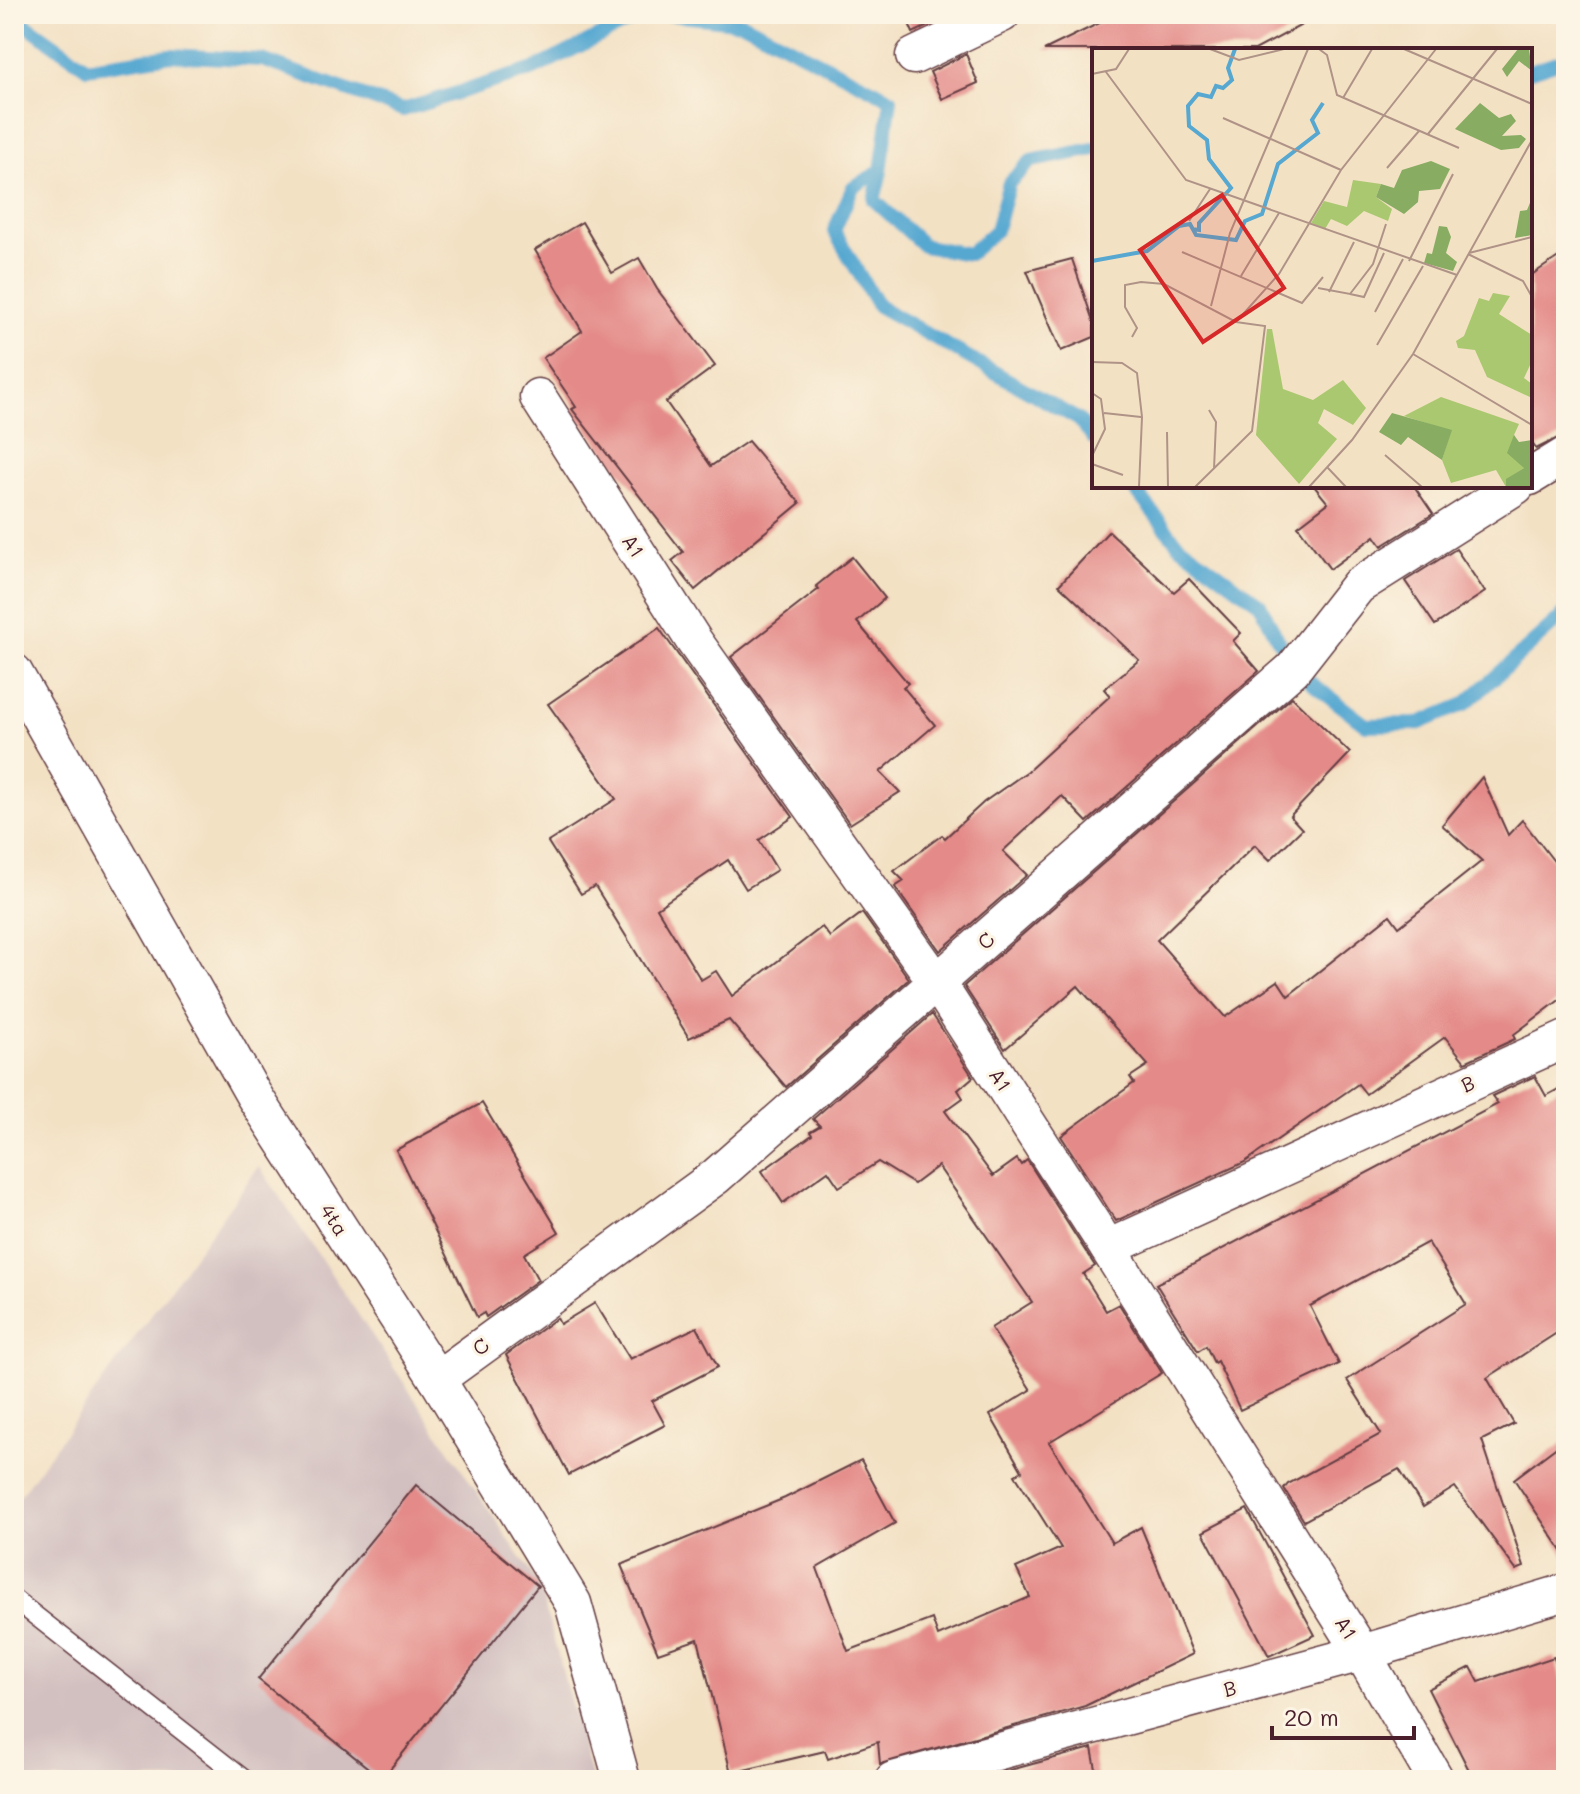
<svg xmlns="http://www.w3.org/2000/svg" width="1580" height="1794" font-family="Mali,sans-serif">
<style>
.industrial{fill:#d2bfc0}
.lines{fill:none;stroke-linecap:round;stroke-linejoin:round}
.stream{stroke:#56a8d1;stroke-width:14}
.building{fill:#e48b89}
.lane-casing{stroke:#633c42;stroke-width:21}
.street-casing{stroke:#633c42;stroke-width:39}
.lane{stroke:#fff;stroke-width:18}
.street{stroke:#fff;stroke-width:36}
.labels{text-anchor:middle;stroke-width:6;stroke-linejoin:round;paint-order:stroke}
.street-label{font-size:20px;fill:#4a1f2b;stroke:#fcf5e5}
.inset-river{fill:none;stroke:#56a8d1;stroke-width:4}
.inset-road{fill:none;stroke:#af9387;stroke-width:2}
.view{fill:#d62828;fill-opacity:0.15;stroke:#d62828;stroke-width:4}
.inset-edge{fill:none;stroke:#4a1f2b;stroke-width:4}
</style>
<rect width="100%" height="100%" fill="#fcf5e5"/>
<filter id="ink" filterUnits="userSpaceOnUse"><feTurbulence type="fractalNoise" baseFrequency=".0125" numOctaves="2"/><feDisplacementMap in="SourceGraphic" scale="16" xChannelSelector="R" yChannelSelector="G"/><feConvolveMatrix kernelMatrix="1 2 1 2 8 2 1 2 1" color-interpolation-filters="sRGB"/></filter>
<filter id="wash" filterUnits="userSpaceOnUse"><feTurbulence type="fractalNoise" baseFrequency=".006" numOctaves="4" result="noise"/><feDisplacementMap in="SourceGraphic" scale="32" xChannelSelector="R" yChannelSelector="G"/><feGaussianBlur stdDeviation="1.8" result="paint"/><feColorMatrix in="noise" values="0 0 0 0 0 0 0 0 0 0 0 0 0 0 0 0 0 1.4 0 .05"/><feComposite in="paint" operator="in"/></filter>
<g filter="url(#wash)">
<rect width="100%" height="100%" fill="#f3e1c4"/>
<!-- industrial -->
<polygon class="industrial" points="259,1166 539,1585 592,1780 14,1780 14,1504"/>
<g class="lines">
<!-- stream -->
<g class="stream">
<polyline points="665,14 743,23 891,99 881,171 853,187 834,231 878,306 1079,420 1094,439"/>
<polyline points="14,16 87,68 170,55 262,60 403,110 534,69 644,14"/>
<polyline points="1530,71 1566,59"/>
<polyline points="881,171 874,200 924,246 969,254 996,230 1009,183 1031,161 1094,149"/>
<polyline points="1132,486 1178,544 1260,604 1293,669 1366,725 1417,724 1465,704 1566,613"/>
</g>
</g>
<g id="blocks">
<!-- building -->
<g class="building">
<polygon points="905,14 948,14 949,16 913,33"/>
<polygon points="1118,14 1322,14 1255,50 1044,50"/>
<polygon points="966,54 978,83 942,99 930,72"/>
<polygon points="582,222 612,273 639,258 657,289 715,366 666,402 711,466 748,441 800,503 695,590 672,561 683,552 572,409 576,407 543,358 582,331 535,250"/>
<polygon points="1566,252 1566,434 1536,449 1530,440 1530,276"/>
<polygon points="1072,259 1094,324 1094,337 1061,351 1027,271"/>
<polygon points="1314,486 1414,486 1433,514 1382,546 1375,536 1330,569 1298,526 1328,503"/>
<polygon points="1109,531 1174,592 1189,579 1241,633 1233,641 1259,671 1087,822 1062,796 1003,851 1027,875 940,951 895,887 904,881 894,871 942,835 945,838 984,802 1028,771 1110,696 1104,689 1139,660 1059,585"/>
<polygon points="1456,549 1485,592 1435,625 1405,581"/>
<polygon points="852,557 885,598 857,622 908,683 903,687 935,725 880,772 900,792 850,824 731,657 819,589 816,586"/>
<polygon points="659,628 793,817 759,840 777,870 746,889 728,860 657,908 701,980 716,971 732,996 822,927 830,937 862,913 909,979 786,1087 729,1020 689,1038 595,886 581,894 548,842 616,799 548,704"/>
<polygon points="1292,697 1350,753 1290,816 1302,829 1270,860 1255,845 1157,940 1225,1017 1278,981 1288,996 1390,915 1399,927 1482,861 1442,825 1482,777 1508,835 1522,820 1566,877 1566,995 1513,1035 1515,1039 1465,1062 1445,1037 1366,1094 1358,1084 1245,1162 1116,1221 1061,1136 1134,1083 1130,1077 1148,1065 1078,986 1005,1049 964,986"/>
<polygon points="932,1014 973,1077 958,1090 963,1098 945,1111 993,1176 1017,1159 1021,1165 1027,1160 1095,1266 1083,1274 1106,1311 1119,1304 1162,1373 1049,1442 1112,1543 1141,1527 1193,1654 1085,1706 880,1764 878,1742 828,1759 825,1751 731,1773 698,1639 658,1653 621,1565 785,1498 861,1460 895,1523 817,1568 848,1651 932,1619 938,1636 1030,1597 1016,1568 1061,1548 1015,1475 1022,1471 990,1415 1031,1390 991,1328 1032,1302 938,1166 914,1184 878,1162 839,1187 828,1171 783,1203 762,1171 812,1135 810,1132 820,1126 813,1119"/>
<polygon points="1535,1076 1546,1096 1566,1085 1566,1327 1487,1378 1514,1424 1482,1440 1524,1567 1516,1570 1455,1487 1423,1507 1399,1469 1304,1521 1284,1489 1288,1484 1381,1434 1347,1380 1466,1304 1428,1242 1310,1306 1339,1364 1240,1410 1217,1361 1214,1363 1206,1346 1198,1351 1156,1284 1498,1104 1492,1096"/>
<polygon points="482,1103 559,1232 524,1254 538,1280 486,1317 484,1313 477,1317 396,1150"/>
<polygon points="595,1303 630,1359 697,1327 718,1367 652,1401 665,1425 569,1475 506,1355 557,1318 560,1324"/>
<polygon points="1566,1440 1566,1557 1514,1479"/>
<polygon points="416,1485 538,1586 382,1779 258,1679"/>
<polygon points="1247,1509 1315,1635 1269,1656 1203,1532"/>
<polygon points="1554,1657 1566,1692 1566,1780 1474,1780 1428,1689 1471,1667 1479,1682"/>
<polygon points="1092,1748 1098,1780 973,1780"/>
</g>
</g>
</g>
<g filter="url(#ink)">
<use href="#blocks" fill-opacity="0" stroke="#633c42" stroke-width="2"/>
<g class="lines">
<defs>
<polyline id="lane" points="14,1599 245,1780"/>
<g id="street">
<polyline points="914,56 1002,14"/>
<polyline points="538,397 694,641 938,984 1108,1248 1362,1653 1436,1780"/>
<polyline points="1530,477 1566,455"/>
<polyline points="14,672 253,1094 437,1379 573,1603 622,1780"/>
<polyline points="1108,1248 1566,1039"/>
<polyline points="437,1379 715,1177 1293,669 1358,586 1516,486"/>
<polyline points="893,1780 1362,1653 1566,1592"/>
</g>
</defs>
<!-- lane casing -->
<use href="#lane" class="lane-casing"/>
<!-- street casing -->
<use href="#street" class="street-casing"/>
<!-- lane -->
<use href="#lane" class="lane"/>
<!-- street -->
<use href="#street" class="street"/>
</g>
</g>
<g class="labels">
<!-- street labels -->
<g class="street-label">
<text transform="translate(633 546) rotate(57)" y="7">A1</text>
<text transform="translate(986 941) rotate(-42)" y="7">C</text>
<text transform="translate(1000 1080) rotate(57)" y="7">A1</text>
<text transform="translate(1468 1084) rotate(-25)" y="7">B</text>
<text transform="translate(334 1220) rotate(57)" y="7">4ta</text>
<text transform="translate(481 1347) rotate(-36)" y="7">C</text>
<text transform="translate(1346 1628) rotate(58)" y="7">A1</text>
<text transform="translate(1230 1689) rotate(-15)" y="7">B</text>
</g>
</g>
<!-- overview -->
<g transform="translate(1092 48)">
<rect width="440" height="440" fill="#f3e1c4"/>
<path d="M 261,132 L 289,136 L 284,149 L 300,161 L 296,173 L 272,163 L 255,178 L 239,171 L 233,181 L 219,175 L 232,153 L 255,159 ZM 401,245 L 418,248 L 407,266 L 440,287 L 440,313 L 432,330 L 440,336 L 440,350 L 395,329 L 383,302 L 366,300 L 364,293 L 372,288 L 387,250 L 397,253 ZM 175,281 L 180,281 L 191,341 L 221,352 L 251,332 L 274,360 L 261,377 L 232,361 L 226,375 L 245,391 L 207,436 L 164,387 ZM 349,349 L 427,376 L 422,387 L 432,420 L 415,431 L 414,439 L 404,422 L 359,435 L 350,412 L 359,383 L 312,368 Z" fill="#aac86f"/>
<path d="M 426,1 L 437,1 L 440,23 L 427,13 L 415,29 L 410,21 ZM 388,55 L 407,70 L 419,66 L 424,73 L 410,88 L 429,87 L 434,91 L 427,100 L 409,102 L 363,81 ZM 339,113 L 358,121 L 348,141 L 327,143 L 326,154 L 312,166 L 284,149 L 289,136 L 302,140 L 310,122 ZM 440,150 L 440,187 L 423,190 L 428,163 L 435,162 ZM 347,178 L 355,179 L 359,189 L 354,205 L 365,214 L 361,223 L 332,215 L 335,205 L 340,206 ZM 300,365 L 360,382 L 350,412 L 316,389 L 309,397 L 287,384 ZM 422,387 L 427,394 L 440,392 L 440,439 L 414,439 L 414,431 L 432,420 L 415,405 Z" fill="#87ac62"/>
<path class="inset-river" d="M 100,181 L 107,182 L 107,175 L 139,140 L 117,111 L 115,92 L 97,78 L 96,58 L 106,46 L 119,49 L 124,38 L 131,40 L 140,32 L 136,20 L 143,1M 0,213 L 55,203 L 87,178 L 98,176 L 104,187 L 144,192 L 153,173 L 170,166 L 186,116 L 226,85 L 220,72 L 231,55"/>
<path class="inset-road" d="M 118,1 L 147,12 L 192,1M 227,1 L 235,7 L 245,47 L 367,100M 312,1 L 440,56M 14,24 L 94,132 L 365,227M 0,26 L 24,21 L 37,1M 251,50 L 280,1M 131,70 L 249,122M 336,86 L 405,1M 295,120 L 327,83M 97,173 L 118,141M 90,204 L 210,255 L 231,229M 377,205 L 440,189M 376,206 L 431,233 L 440,249M 317,213 L 361,126M 149,228 L 187,165M 226,240 L 258,246 L 281,216 L 294,176M 237,244 L 262,194M 258,246 L 272,249 L 292,205M 119,258 L 138,185 L 216,1M 283,264 L 311,211M 144,274 L 187,226 L 249,122 L 344,1M 40,289 L 45,280 L 33,259 L 33,237 L 49,234 L 72,236 L 144,274 L 173,278 L 160,383 L 103,439M 285,297 L 331,218M 321,306 L 440,377M 0,314 L 30,315 L 45,325 L 50,369 L 47,439M 0,345 L 9,351 L 13,381 L 0,408M 117,362 L 124,374 L 122,421M 12,365 L 49,369M 75,384 L 76,439M 293,407 L 330,439M 0,416 L 31,427M 235,419 L 254,439M 217,439 L 260,392 L 321,306 L 440,92"/>
<path class="view" d="M 130,147 L 192,240 L 111,294 L 48,202 Z"/>
<rect width="440" height="440" class="inset-edge"/>
</g>
<!-- margin -->
<rect width="1580" height="1794" fill="none" stroke="#fcf5e5" stroke-width="48"/>
<!-- scale -->
<path d="M1272 1726v12h142v-12" fill="none" stroke="#4a1f2b" stroke-width="4"/>
<text x="1284" y="1726" font-size="24" fill="#4a1f2b" stroke="#fcf5e5" stroke-width="6" paint-order="stroke">20 m</text>
</svg>
